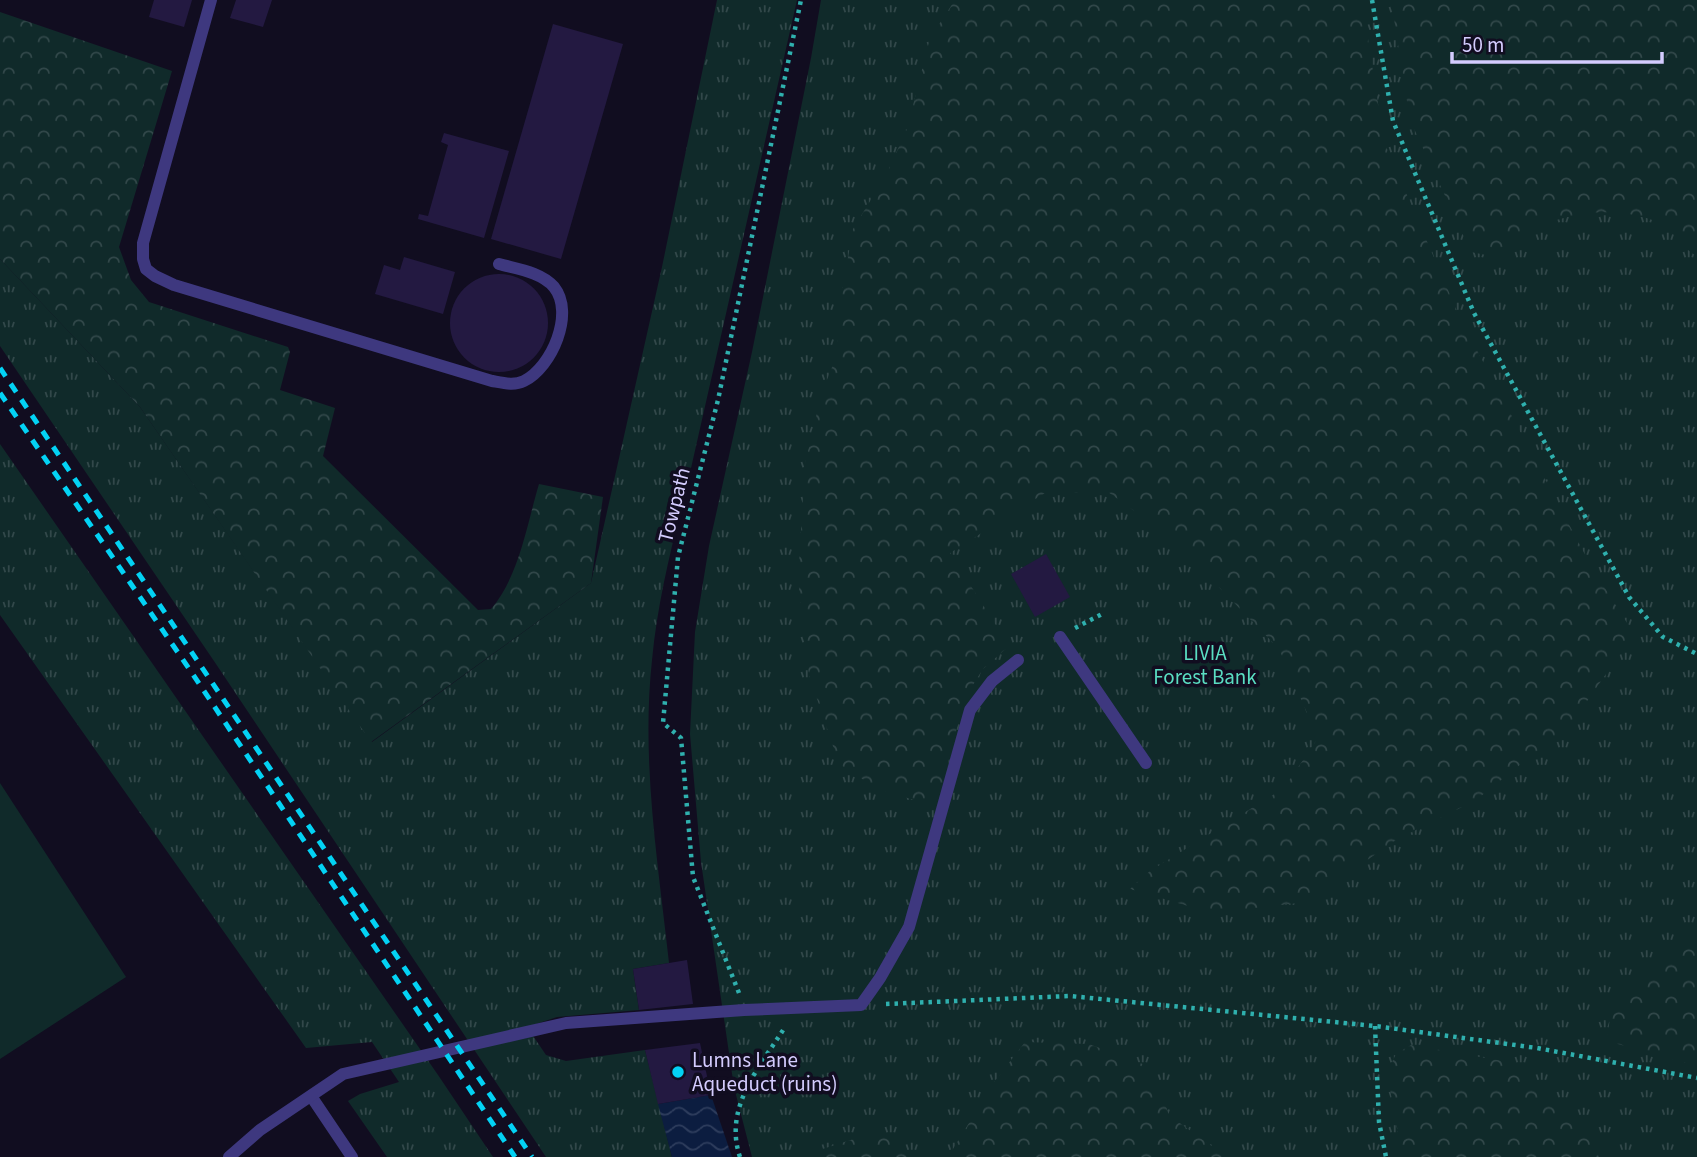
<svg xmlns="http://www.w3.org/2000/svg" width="1697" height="1157" font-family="'Source Sans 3',sans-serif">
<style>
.grass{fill:url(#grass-tufts)}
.forest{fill:url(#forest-crowns)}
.garden{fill:#102a2a}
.water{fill:url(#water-waves)}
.building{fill:#231941}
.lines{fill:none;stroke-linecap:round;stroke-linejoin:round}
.path{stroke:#2fb0ae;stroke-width:4.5;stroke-dasharray:3.5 5;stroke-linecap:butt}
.service{stroke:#3e387f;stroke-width:12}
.rail{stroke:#03d2f4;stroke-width:5;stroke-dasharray:10 9;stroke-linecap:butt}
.poi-dot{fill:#03d2f4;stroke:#110d20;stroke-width:2.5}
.labels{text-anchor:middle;stroke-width:7;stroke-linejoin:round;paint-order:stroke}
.street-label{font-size:21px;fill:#d4ccfe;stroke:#110d20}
.park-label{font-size:21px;fill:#5addc2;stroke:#110d20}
.poi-label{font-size:21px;fill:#d4ccfe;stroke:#110d20;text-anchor:start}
</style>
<defs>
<pattern id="grass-tufts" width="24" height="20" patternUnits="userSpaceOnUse" patternTransform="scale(1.75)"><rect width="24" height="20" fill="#102a2a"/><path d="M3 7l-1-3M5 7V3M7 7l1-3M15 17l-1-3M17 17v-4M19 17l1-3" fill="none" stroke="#32484a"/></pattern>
<pattern id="forest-crowns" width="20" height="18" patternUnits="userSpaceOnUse" patternTransform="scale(1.75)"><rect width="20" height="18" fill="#102a2a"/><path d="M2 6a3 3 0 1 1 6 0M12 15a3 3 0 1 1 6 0" fill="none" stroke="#32484a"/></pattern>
<pattern id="water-waves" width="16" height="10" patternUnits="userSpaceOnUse" patternTransform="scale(1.75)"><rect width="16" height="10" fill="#0c1d40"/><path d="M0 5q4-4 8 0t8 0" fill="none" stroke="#2e3d5d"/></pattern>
</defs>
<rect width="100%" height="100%" fill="#110d20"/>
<!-- grass -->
<g class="grass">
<path d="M 717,0 L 797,0 L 689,477 C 674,537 658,597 652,660 C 641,761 658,862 669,963 L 633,969 L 639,1010 L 557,1017 L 527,1027 L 546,1055 L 566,1061 L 645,1050 L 672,1157 L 546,1157 L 214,661 L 0,346 L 0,259 L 140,407 L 372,742 L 591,583 L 662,267 Z"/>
<polygon points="821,0 1697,0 1697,1157 752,1157 734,1087 701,862 690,734 695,632 709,546 752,352 811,58"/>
<polygon points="0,444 438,1075 493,1157 387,1157 348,1101 360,1094 399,1082 372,1042 306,1048 0,615"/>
</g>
<!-- forest -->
<g class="forest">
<polygon points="955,0 1362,0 1384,142 1461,320 1591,566 1634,634 1571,724 1476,800 1396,840 1307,902 1212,913 1130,889 1150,871 1284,788 1318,738 1279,649 1169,536 1108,492 1045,493 950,553 1009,646 983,669 964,699 937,807 878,789 839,764 809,675 798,580 805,464 821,395 836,357 842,292 853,229 886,175 907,129 930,38"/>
<path d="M 1391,0 L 1697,0 L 1697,256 C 1682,249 1678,231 1662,224 C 1622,205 1569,210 1531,231 C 1518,238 1507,249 1496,257 L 1471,252 L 1410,120 Z"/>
<path d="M 0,12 L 172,71 L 119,247 L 131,280 L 149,302 L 288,347 L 290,352 L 280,390 L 335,408 L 323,456 L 478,610 L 491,609 C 519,577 527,524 539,484 L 603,497 L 591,583 L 371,742 L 140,407 L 0,259 Z"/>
<polygon points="1697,945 1697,1066 1607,1041 1612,1001 1667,954"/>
<polygon points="1025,1042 1089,1044 1148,1066 1170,1116 1227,1157 948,1157 995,1081"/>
<polygon points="1411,1045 1503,1061 1569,1105 1599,1157 1402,1157 1387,1072 1396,1054"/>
<polygon points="882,1130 912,1157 806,1157 810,1153"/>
</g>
<!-- garden -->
<polygon class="garden" points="0,783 126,977 0,1059"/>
<!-- water -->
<polygon class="water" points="711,1095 732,1157 672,1157 658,1104"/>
<!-- building -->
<g class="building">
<polygon points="154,0 192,0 184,27 149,17"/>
<polygon points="236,0 272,0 263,27 230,18"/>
<polygon points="553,24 623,44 561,259 491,239"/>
<polygon points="444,133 509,151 484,238 418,219 419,214 428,216 448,145 441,142"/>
<polygon points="404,257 455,272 443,314 375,294 384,265 400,270"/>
<circle cx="499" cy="323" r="49"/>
<polygon points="1046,554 1070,597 1035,617 1011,574"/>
<polygon points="687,960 693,1004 639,1010 633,969"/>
<polygon points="700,1043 711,1095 658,1104 645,1050"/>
</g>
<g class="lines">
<!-- path -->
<g class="path">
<polyline points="1372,0 1393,121 1474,313 1629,597 1663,637 1697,654"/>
<polyline points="1075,628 1102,614"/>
<polyline points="739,993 693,877 681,738 663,723 678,557 718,400 801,0"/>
<polyline points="886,1004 1070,996 1375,1026 1537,1048 1697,1078"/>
<polyline points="1375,1026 1379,1122 1386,1157"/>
<path d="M 740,1157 C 723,1107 760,1067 785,1027"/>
</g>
<!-- service -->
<g class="service">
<path d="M 211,0 L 143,243 L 143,259 L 146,269 L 155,276 L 174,285 L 492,381 C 503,383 514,386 524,381 C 552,367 575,313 554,287 C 541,272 517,269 499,264"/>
<polyline points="1060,637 1146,763"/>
<polyline points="311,1096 352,1157"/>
<polyline points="229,1157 260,1130 343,1074 566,1023 744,1010 861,1005 880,978 909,927 970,710 992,681 1018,660"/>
</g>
<!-- rail -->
<g class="rail">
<polyline points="0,368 532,1157"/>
<polyline points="0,393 192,673 515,1157"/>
</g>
</g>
<!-- markers -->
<circle class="poi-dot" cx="678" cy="1072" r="7"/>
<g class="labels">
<!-- street labels -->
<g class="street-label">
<text transform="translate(674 505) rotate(-76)" y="7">Towpath</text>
</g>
<!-- park labels -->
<g class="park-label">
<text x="1205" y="660">LIVIA<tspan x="1205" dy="24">Forest Bank</tspan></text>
</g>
<!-- poi labels -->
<g class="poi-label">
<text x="692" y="1067">Lumns Lane<tspan x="692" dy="24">Aqueduct (ruins)</tspan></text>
</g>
</g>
<!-- scale -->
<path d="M1452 52v10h210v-10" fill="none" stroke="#d4ccfe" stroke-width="3.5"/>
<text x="1462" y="52" font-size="21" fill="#d4ccfe" stroke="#110d20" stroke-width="5" paint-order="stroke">50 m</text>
</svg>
